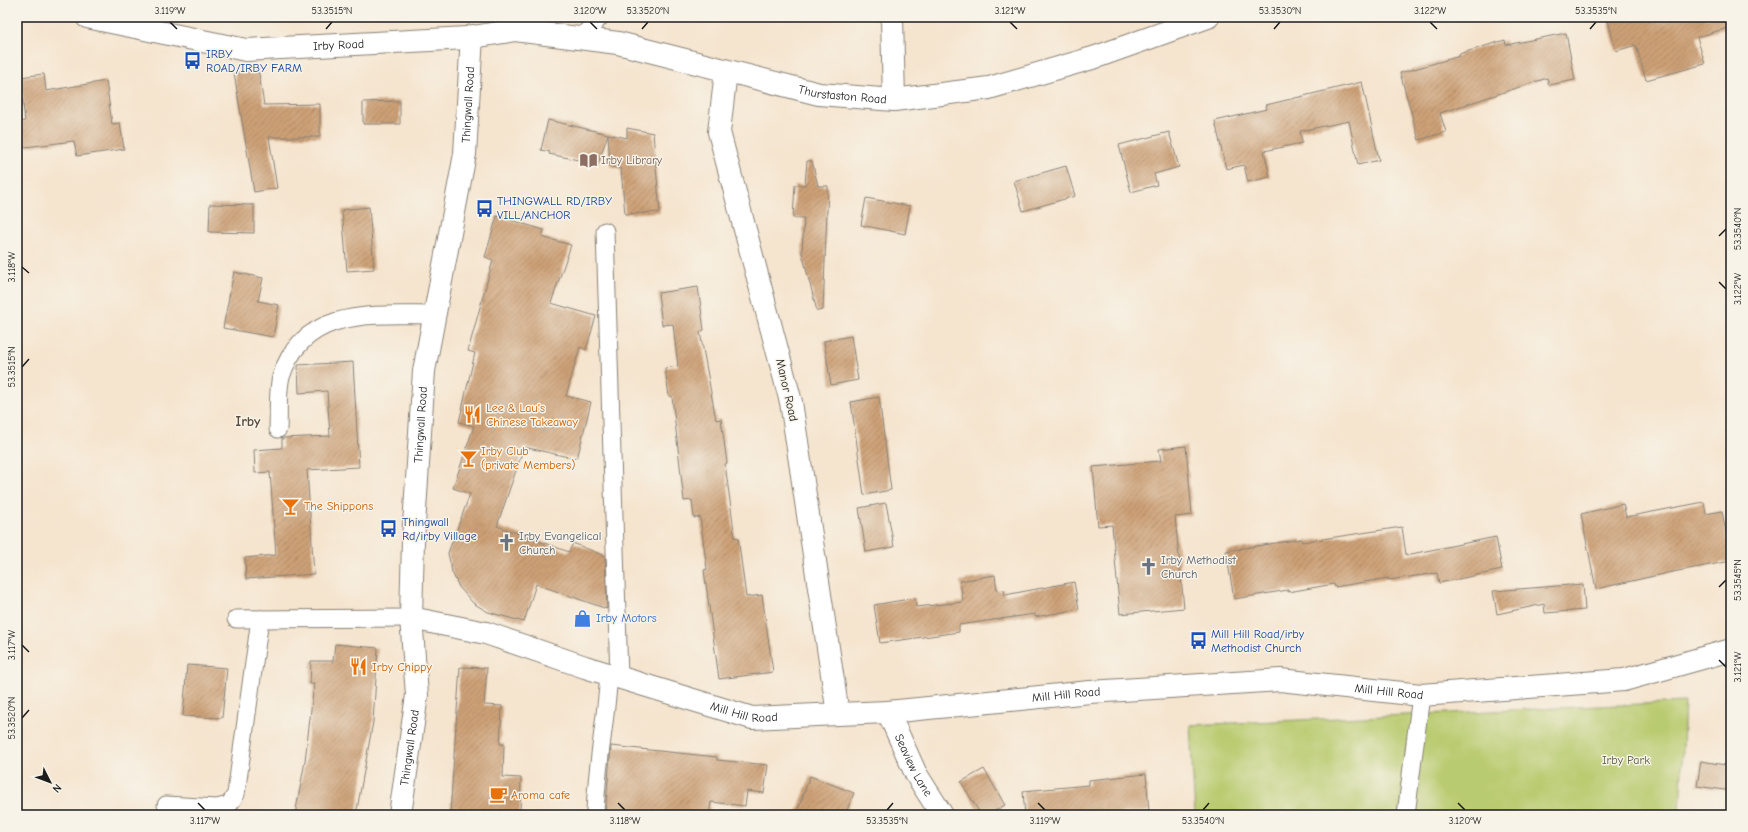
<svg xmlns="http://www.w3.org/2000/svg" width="1748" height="832" font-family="'Comic Neue',sans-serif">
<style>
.green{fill:#b9cb6f;stroke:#6a7446}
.building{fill:url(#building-hatch)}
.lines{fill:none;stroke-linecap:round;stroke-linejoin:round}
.service-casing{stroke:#888075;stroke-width:19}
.minor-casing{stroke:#888075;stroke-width:24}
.tertiary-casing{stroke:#888075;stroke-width:24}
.service{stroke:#fff;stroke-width:17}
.minor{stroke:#fff;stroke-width:22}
.tertiary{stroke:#fff;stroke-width:22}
.ticks{fill:none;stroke:#1c1c1c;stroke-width:1.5}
.labels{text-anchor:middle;stroke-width:3;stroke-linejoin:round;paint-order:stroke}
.street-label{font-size:12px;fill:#1c1c1c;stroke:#f7f3e8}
.transit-label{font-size:12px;fill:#164399;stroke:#f7f3e8;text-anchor:start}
.education-label{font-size:12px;fill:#785e54;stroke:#f7f3e8;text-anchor:start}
.food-label{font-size:12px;fill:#c56008;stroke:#f7f3e8;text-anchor:start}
.worship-label{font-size:12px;fill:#5b616d;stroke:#f7f3e8;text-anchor:start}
.shop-label{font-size:12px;fill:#366cbe;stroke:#f7f3e8;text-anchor:start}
.park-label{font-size:12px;fill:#535939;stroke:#f7f3e8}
.quarter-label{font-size:14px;font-weight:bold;fill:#5a4b3c;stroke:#f7f3e8}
.neatline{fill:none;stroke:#1c1c1c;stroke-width:1.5}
.ticks-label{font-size:10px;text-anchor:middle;fill:#1c1c1c}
</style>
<defs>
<pattern id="building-hatch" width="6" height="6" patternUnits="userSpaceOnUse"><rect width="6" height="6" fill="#cda177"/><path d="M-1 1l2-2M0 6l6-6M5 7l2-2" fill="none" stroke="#a68261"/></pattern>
</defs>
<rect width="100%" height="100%" fill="#f7f3e8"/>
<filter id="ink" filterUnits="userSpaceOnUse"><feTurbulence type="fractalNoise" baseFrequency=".025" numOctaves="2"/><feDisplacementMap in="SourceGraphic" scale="8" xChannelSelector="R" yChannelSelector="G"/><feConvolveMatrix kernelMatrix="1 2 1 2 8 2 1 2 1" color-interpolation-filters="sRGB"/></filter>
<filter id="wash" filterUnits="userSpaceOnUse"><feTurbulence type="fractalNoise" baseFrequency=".012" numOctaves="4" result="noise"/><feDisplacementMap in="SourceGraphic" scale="16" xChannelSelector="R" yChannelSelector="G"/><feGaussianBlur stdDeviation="0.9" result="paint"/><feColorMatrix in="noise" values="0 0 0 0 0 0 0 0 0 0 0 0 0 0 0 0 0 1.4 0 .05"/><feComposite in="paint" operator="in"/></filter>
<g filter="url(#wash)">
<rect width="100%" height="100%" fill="#f5e4ce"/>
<!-- green -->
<polygon class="green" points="1685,702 1680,815 1195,815 1190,725"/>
<g id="blocks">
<!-- building -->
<g class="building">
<polygon points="1620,17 1731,17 1731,27 1697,37 1705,64 1646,80 1636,45 1616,51 1608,20"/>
<polygon points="1566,33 1575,80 1549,85 1547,78 1440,113 1446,132 1419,140 1400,73 1460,56 1459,54 1505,40 1506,45"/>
<polygon points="258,68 264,105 320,104 320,137 269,137 277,188 254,192 234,73"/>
<polygon points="44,74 46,91 106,81 112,124 120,123 124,149 77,156 74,141 17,148 17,122 25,121 20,77"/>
<polygon points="1362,82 1379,160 1358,165 1349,121 1300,131 1302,143 1264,151 1270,177 1248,182 1244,165 1226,169 1215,121 1267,109 1266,105"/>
<polygon points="400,101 400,124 363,124 363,102"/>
<polygon points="548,120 608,134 598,164 549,154 550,152 541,150"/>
<polygon points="627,128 653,133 660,212 625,214 621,169 610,166 608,134 627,138"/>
<polygon points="1169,132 1179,167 1154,174 1157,185 1131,192 1119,145"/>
<polygon points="807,161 812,161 818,186 828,186 823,310 817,311 802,253 804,218 793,218 795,185 805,185"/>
<polygon points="1066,166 1075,196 1023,211 1014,181"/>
<polygon points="866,198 910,206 905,234 861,225"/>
<polygon points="210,204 254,205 254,233 209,232"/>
<polygon points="369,207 374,269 347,271 342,210"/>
<polygon points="497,216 544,230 542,237 571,245 551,303 596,316 586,350 580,347 566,396 591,402 577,459 524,447 497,526 569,552 573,543 605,556 607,609 536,584 524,622 488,612 473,603 459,587 452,572 448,553 470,494 453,488 474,426 459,422 475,353 468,351 493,260 485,257"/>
<polygon points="234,272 263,278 258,301 279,305 273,337 223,328"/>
<polygon points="698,287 704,330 700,332 716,420 721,419 727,463 725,464 735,538 738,537 746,597 762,595 773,672 719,679 704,570 707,569 700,517 694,518 692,500 684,501 672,396 669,396 665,368 678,366 673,324 662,325 658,293"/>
<polygon points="851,336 858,380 831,385 824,341"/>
<polygon points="353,362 359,467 307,470 314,574 246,579 245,558 276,555 270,472 255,473 254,450 282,448 282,438 330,436 327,391 299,393 298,365"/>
<polygon points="879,397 891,490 864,495 851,402"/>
<polygon points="1186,446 1192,515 1175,517 1184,608 1120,614 1112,525 1098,526 1093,467 1161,461 1159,449"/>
<polygon points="1704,502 1706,514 1722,511 1731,561 1667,573 1596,589 1581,514 1623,504 1626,517"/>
<polygon points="886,503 894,547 866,552 859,508"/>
<polygon points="1402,527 1406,555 1496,537 1502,570 1439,583 1437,573 1388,580 1388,578 1335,587 1334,584 1288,592 1288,590 1234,599 1226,551 1301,539 1302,542"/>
<polygon points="995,575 997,591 1004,590 1005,595 1074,582 1079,609 1035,617 1035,614 959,625 959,632 880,643 874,605 915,598 916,607 963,602 960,581"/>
<polygon points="1583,584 1585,610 1545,613 1544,604 1497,614 1493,591"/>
<polygon points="335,644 378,648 373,722 356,815 295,815 305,761 314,684 310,684 311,661 333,661"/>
<polygon points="187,665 227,668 222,718 183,716"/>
<polygon points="460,667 487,668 484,705 502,706 500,744 504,744 503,777 521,778 520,815 450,815"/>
<polygon points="611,746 717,757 717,760 768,765 764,793 747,791 745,806 711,802 709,815 672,811 672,815 605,815"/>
<polygon points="1701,761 1731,766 1731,791 1697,786"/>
<polygon points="984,769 1005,805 988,815 981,815 961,782"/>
<polygon points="1146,774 1149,811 1108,815 1025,815 1023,791 1089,785 1089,780"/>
<polygon points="810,776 854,793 845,815 796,815"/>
</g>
</g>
</g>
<g filter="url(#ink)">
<use href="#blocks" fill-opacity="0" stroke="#888075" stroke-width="1"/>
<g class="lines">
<defs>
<g id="service">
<polyline points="580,39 600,17"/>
<polyline points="605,231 619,677"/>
<path d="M 278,429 C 279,414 277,391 281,377 C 303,306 376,315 435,315"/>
<polyline points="236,619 411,618"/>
<polyline points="166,805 217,808 229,805 236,794 260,619"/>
<path d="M 595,815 C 596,768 606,721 609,674"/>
<polyline points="1406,815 1421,695"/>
</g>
<g id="minor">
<polyline points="892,17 894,100"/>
<path id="s1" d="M 411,618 L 486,633 L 585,667 L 752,718 L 838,714 L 791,402 L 719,132 L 726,71"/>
<path id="s2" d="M 888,712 L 916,774 L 942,815"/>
</g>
<g id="tertiary">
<path id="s3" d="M 87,17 L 246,50 L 467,38 L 515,30 L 618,43 L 819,94 L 894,100 L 989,88 L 1096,57 L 1208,17"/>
<path id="s4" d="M 838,714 L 888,712 L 1090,692 L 1280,680 L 1421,695 L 1624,680 L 1731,650"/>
<path id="s5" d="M 400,815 L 417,695 L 411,618 L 413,541 L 424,371 L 465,154 L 472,36"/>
</g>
</defs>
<!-- service casing -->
<use href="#service" class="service-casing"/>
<!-- minor casing -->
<use href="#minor" class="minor-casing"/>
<!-- tertiary casing -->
<use href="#tertiary" class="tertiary-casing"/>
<!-- service -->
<use href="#service" class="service"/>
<!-- minor -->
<use href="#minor" class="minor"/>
<!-- tertiary -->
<use href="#tertiary" class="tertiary"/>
</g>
</g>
<!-- ticks -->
<path class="ticks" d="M 170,22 L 177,29M 590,22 L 597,29M 1010,22 L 1017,29M 1430,22 L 1437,29M 326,29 L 332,22M 642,29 L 648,22M 1274,29 L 1280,22M 1590,29 L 1596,22M 1719,236 L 1726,229M 22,267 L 29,273M 1719,282 L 1726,289M 22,367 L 29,359M 1719,587 L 1726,580M 22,645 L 29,652M 1719,660 L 1726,667M 22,718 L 29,710M 198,803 L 205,810M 618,803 L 625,810M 1038,803 L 1045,810M 1458,803 L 1465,810M 887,810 L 893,803M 1203,810 L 1209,803"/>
<!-- icons -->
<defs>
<symbol id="bus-bare" viewBox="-9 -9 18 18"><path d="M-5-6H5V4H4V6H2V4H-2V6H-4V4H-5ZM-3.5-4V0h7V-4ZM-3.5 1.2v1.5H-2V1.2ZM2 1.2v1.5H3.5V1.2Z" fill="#1a4fb4" stroke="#f7f3e8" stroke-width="2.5" paint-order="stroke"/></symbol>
<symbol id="library-bare" viewBox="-9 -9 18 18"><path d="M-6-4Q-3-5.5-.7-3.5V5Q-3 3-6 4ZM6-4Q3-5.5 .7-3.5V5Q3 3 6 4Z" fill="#8d6e63" stroke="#f7f3e8" stroke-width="2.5" paint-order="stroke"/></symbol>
<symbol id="restaurant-bare" viewBox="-9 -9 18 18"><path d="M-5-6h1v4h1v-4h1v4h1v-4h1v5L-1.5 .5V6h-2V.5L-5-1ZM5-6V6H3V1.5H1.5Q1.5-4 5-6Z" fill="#e8710a" stroke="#f7f3e8" stroke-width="2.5" paint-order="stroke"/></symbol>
<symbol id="bar-bare" viewBox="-9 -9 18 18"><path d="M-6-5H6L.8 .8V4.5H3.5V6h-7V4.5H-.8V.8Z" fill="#e8710a" stroke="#f7f3e8" stroke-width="2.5" paint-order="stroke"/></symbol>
<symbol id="church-bare" viewBox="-9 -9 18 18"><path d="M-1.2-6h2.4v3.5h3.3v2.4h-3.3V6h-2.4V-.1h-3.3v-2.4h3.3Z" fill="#6b7280" stroke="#f7f3e8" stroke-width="2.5" paint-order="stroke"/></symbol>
<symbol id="shop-bare" viewBox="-9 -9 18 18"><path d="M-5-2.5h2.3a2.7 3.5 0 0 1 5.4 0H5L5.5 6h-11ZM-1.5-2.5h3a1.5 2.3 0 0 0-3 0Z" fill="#3f7fe0" stroke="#f7f3e8" stroke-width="2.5" paint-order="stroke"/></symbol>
<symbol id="cafe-bare" viewBox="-9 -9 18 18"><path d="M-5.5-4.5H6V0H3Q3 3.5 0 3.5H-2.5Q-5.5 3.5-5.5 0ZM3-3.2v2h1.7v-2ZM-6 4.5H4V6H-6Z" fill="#e8710a" stroke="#f7f3e8" stroke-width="2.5" paint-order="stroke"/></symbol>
</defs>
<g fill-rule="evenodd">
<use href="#bus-bare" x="180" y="48" width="25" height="25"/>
<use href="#library-bare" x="576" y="148" width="25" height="25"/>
<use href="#bus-bare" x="472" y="196" width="25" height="25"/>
<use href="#restaurant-bare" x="460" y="402" width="25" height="25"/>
<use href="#bar-bare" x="456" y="446" width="25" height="25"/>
<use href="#bar-bare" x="278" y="494" width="25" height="25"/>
<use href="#bus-bare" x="376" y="516" width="25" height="25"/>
<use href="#church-bare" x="494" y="530" width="25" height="25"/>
<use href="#church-bare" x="1136" y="554" width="25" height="25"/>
<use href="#shop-bare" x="570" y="606" width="25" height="25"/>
<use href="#bus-bare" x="1186" y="628" width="25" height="25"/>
<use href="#restaurant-bare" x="346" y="654" width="25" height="25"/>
<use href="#cafe-bare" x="486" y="782" width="25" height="25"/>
</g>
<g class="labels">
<!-- street labels -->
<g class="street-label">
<text dy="4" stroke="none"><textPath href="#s3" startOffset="255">Irby Road</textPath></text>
<text dy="4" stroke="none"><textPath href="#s3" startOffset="767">Thurstaston Road</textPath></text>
<text dy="4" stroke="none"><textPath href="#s5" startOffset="716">Thingwall Road</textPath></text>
<text transform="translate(787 390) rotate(77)" y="4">Manor Road</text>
<text dy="4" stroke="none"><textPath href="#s5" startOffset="392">Thingwall Road</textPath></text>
<text dy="4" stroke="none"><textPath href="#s4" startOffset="553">Mill Hill Road</textPath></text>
<text dy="4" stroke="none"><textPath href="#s4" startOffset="229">Mill Hill Road</textPath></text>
<text dy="4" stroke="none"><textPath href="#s1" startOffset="347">Mill Hill Road</textPath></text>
<text dy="4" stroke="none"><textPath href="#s5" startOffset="68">Thingwall Road</textPath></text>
<text dy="4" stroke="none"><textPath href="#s2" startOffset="59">Seaview Lane</textPath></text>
</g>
<!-- transit labels -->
<g class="transit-label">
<text x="206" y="58">IRBY<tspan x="206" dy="14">ROAD/IRBY FARM</tspan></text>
<text x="497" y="205">THINGWALL RD/IRBY<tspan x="497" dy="14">VILL/ANCHOR</tspan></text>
<text x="402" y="526">Thingwall<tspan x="402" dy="14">Rd/irby Village</tspan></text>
<text x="1211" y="638">Mill Hill Road/irby<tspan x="1211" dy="14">Methodist Church</tspan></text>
</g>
<!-- education labels -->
<g class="education-label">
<text x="601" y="164">Irby Library</text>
</g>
<!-- food labels -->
<g class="food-label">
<text x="486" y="412">Lee &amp; Lau's<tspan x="486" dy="14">Chinese Takeaway</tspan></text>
<text x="481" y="455">Irby Club<tspan x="481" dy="14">(private Members)</tspan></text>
<text x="304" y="510">The Shippons</text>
<text x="372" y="671">Irby Chippy</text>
<text x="511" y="799">Aroma cafe</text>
</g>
<!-- worship labels -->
<g class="worship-label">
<text x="519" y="540">Irby Evangelical<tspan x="519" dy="14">Church</tspan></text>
<text x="1161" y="564">Irby Methodist<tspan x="1161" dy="14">Church</tspan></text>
</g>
<!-- shop labels -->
<g class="shop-label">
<text x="596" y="622">Irby Motors</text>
</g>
<!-- park labels -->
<g class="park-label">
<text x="1626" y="764">Irby Park</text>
</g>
<!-- quarter labels -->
<g class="quarter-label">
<text x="248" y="426">Irby</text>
</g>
</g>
<!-- margin -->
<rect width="1748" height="832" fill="none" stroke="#f7f3e8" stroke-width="44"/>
<!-- north arrow -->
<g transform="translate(50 782) rotate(132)" stroke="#f7f3e8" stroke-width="3" paint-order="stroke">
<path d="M0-3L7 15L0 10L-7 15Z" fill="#1c1c1c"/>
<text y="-6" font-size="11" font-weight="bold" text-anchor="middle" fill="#1c1c1c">N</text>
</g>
<rect x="22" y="22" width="1704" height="788" class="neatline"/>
<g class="ticks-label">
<text x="170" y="14">3.119°W</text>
<text x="332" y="14">53.3515°N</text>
<text x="590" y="14">3.120°W</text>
<text x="648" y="14">53.3520°N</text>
<text x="1010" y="14">3.121°W</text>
<text x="1280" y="14">53.3530°N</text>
<text x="1430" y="14">3.122°W</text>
<text x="1596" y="14">53.3535°N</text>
<text transform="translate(1737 229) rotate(-90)" y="4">53.3540°N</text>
<text transform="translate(11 267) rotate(-90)" y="4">3.118°W</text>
<text transform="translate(1737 289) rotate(-90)" y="4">3.122°W</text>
<text transform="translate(11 367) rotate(-90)" y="4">53.3515°N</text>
<text transform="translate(1737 580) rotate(-90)" y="4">53.3545°N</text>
<text transform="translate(11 645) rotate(-90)" y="4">3.117°W</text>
<text transform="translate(1737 667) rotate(-90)" y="4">3.121°W</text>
<text transform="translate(11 718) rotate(-90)" y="4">53.3520°N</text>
<text x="205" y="824">3.117°W</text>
<text x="625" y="824">3.118°W</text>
<text x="887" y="824">53.3535°N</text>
<text x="1045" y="824">3.119°W</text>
<text x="1203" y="824">53.3540°N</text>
<text x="1465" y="824">3.120°W</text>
</g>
</svg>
